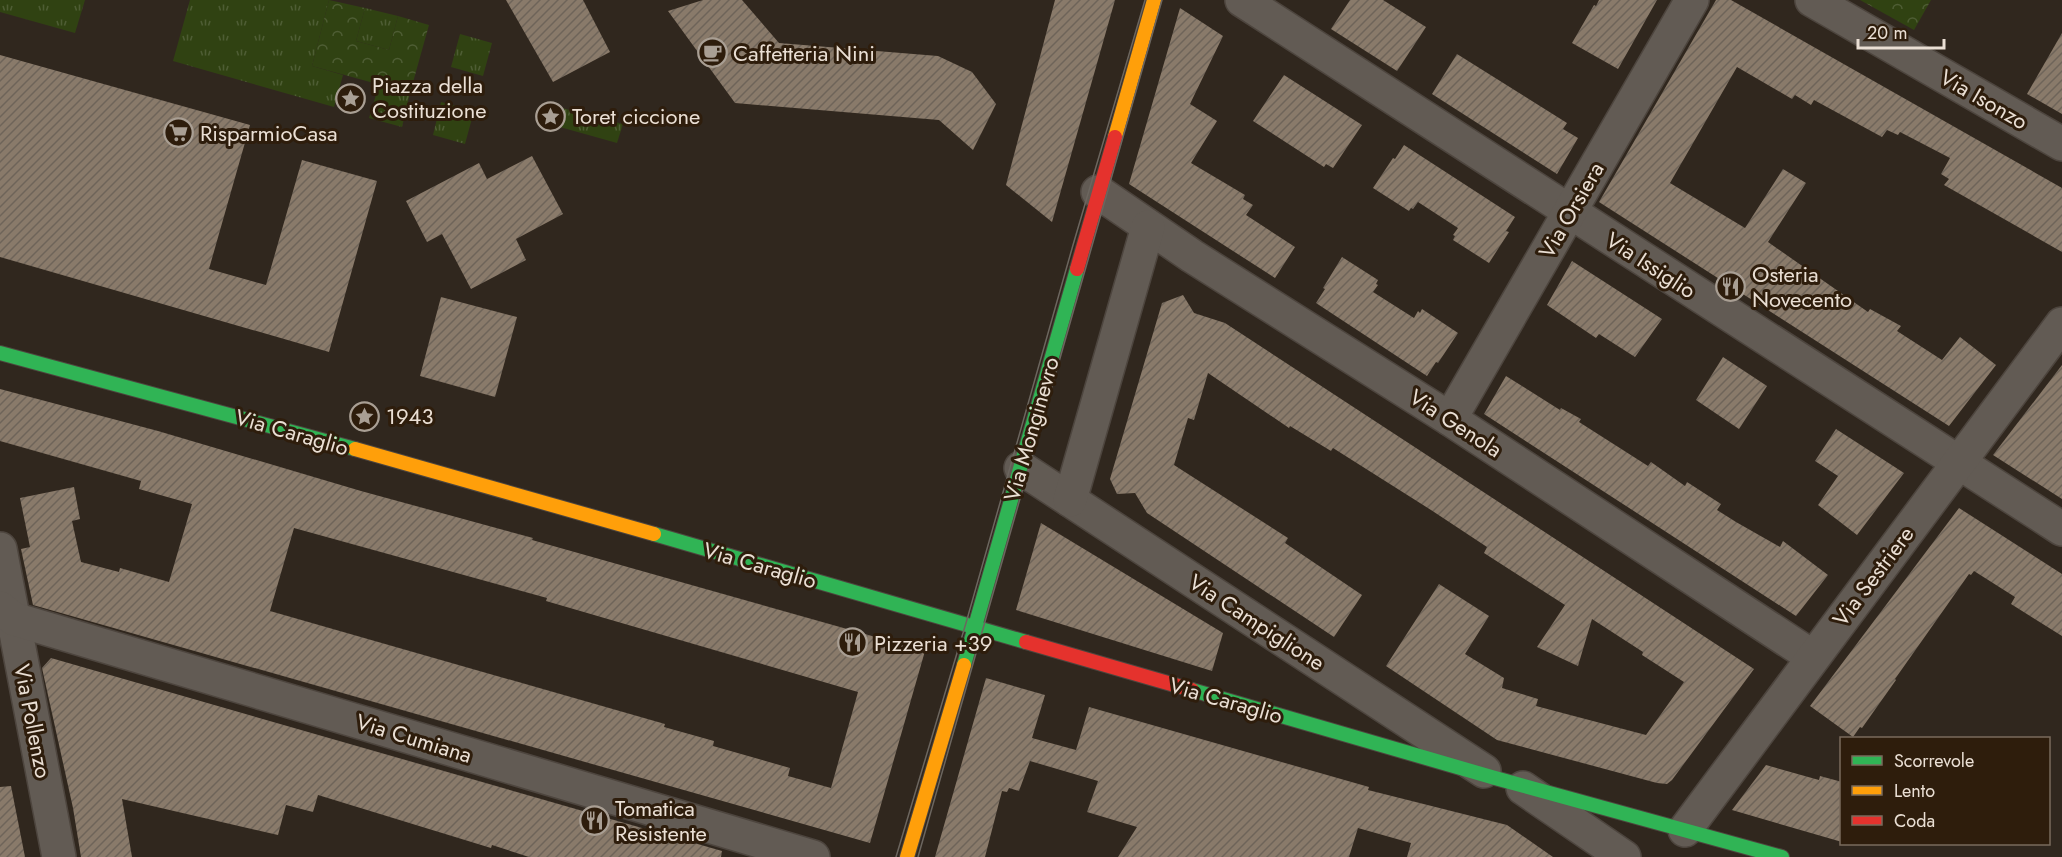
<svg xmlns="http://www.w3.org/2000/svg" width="2062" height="857" font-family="Jost,sans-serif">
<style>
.grass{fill:url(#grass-tufts)}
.forest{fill:url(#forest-crowns)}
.building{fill:url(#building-hatch);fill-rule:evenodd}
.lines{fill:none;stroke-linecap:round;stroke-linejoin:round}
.street-casing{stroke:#4d453e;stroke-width:36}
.fast-casing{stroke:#4d453e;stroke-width:16}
.slow-casing{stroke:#4d453e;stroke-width:16}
.jam-casing{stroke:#4d453e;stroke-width:16}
.street{stroke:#625b54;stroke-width:33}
.fast{stroke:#30b455;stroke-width:14}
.slow{stroke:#ff9f0a;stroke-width:14}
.jam{stroke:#e5322d;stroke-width:14}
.tram{stroke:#6c665f;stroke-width:1.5}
.labels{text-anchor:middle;stroke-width:6;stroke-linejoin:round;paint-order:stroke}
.poi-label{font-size:22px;fill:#eadfd4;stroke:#2e1d0c;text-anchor:start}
.street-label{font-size:22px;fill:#eadfd4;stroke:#2e1d0c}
</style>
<defs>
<pattern id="grass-tufts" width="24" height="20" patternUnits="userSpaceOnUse" patternTransform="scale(1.5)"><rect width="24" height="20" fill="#304212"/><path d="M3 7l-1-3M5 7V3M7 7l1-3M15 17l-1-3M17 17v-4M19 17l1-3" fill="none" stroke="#4e5d34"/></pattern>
<pattern id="forest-crowns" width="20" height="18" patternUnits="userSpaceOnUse" patternTransform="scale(1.5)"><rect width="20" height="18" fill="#304212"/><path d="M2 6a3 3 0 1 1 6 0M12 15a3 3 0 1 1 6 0" fill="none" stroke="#4e5d34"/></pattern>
<pattern id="building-hatch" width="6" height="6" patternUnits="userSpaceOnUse" patternTransform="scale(1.5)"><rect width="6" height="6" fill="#897a6a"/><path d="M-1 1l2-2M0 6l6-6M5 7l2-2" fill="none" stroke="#6e6459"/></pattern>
</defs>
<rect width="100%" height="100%" fill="#30271e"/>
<!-- grass -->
<g class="grass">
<polygon points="0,0 85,0 75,33 0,12"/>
<polygon points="190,0 329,0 312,66 343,75 334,107 173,61"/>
<polygon points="365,8 398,16 389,50 356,41"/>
<polygon points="460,34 492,43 483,76 451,67"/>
<polygon points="379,85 410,93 402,127 369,118"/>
<polygon points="441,102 474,111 465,144 433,135"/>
<polygon points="547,104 623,124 617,143 542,122"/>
</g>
<!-- forest -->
<g class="forest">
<polygon points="329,0 365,8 356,41 389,50 398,16 429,25 410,93 312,66"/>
<polygon points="1860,0 1931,0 1914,30"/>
</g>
<!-- building -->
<g class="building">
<polygon points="506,0 583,0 610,52 553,82"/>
<polygon points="703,0 742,0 779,43 938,56 972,72 996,104 973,150 939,120 735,103 668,11"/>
<polygon points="1055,0 1115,0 1052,222 1006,185"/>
<polygon points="1350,0 1383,0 1426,27 1397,71 1331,29"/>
<polygon points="1599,0 1657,0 1618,69 1572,43 1594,5 1596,6"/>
<polygon points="1716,0 1731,0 2062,188 2062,252 1944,185 1949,179 1941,174 1950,158 1900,132 1898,135 1887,130 1882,137 1814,100 1811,105 1795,95 1792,99 1737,67 1670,183 1745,228 1783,169 1806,183 1768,242 1868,312 1870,309 1901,326 1897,331 1942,360 1960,337 1996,365 1949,426 1599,202"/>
<polygon points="1180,8 1223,36 1190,104 1217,121 1191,163 1245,195 1243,199 1253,205 1246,215 1295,247 1275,278 1129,184"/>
<polygon points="2062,33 2062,114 2027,94"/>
<polygon points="1457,54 1567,123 1563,129 1578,138 1557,174 1432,94"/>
<polygon points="0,55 250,125 209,269 266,285 302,160 377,181 329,352 0,257"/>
<polygon points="1284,75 1362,125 1333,168 1326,164 1324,167 1253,121"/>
<polygon points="1404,145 1515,217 1506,231 1509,232 1489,263 1453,240 1455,236 1453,235 1458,228 1418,202 1413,209 1411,208 1409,211 1373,188 1393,158 1395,159"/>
<polygon points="532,156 563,214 516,239 526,260 471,289 442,234 427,242 406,201 479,163 487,179"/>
<polygon points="1342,257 1378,280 1376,284 1378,285 1373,292 1414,318 1418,311 1420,313 1422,309 1458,333 1438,363 1436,362 1427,376 1316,303 1325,289 1323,288"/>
<polygon points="1572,261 1662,319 1635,357 1599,334 1596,338 1547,305"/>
<polygon points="1183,295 1194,313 1225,323 1754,669 1672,780 1667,784 1657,783 1497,740 1386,666 1439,584 1489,616 1465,654 1504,678 1502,688 1538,699 1536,706 1646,735 1684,682 1642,655 1643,652 1592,619 1578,666 1537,647 1565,605 1484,553 1487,547 1431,510 1333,448 1331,451 1290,426 1289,428 1208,373 1194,420 1188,418 1174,465 1288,538 1285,543 1362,595 1334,637 1147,513 1135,493 1117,494 1110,479 1162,303"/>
<polygon points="441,297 517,317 495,397 420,376"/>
<polygon points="1723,357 1767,386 1739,429 1696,400"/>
<polygon points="2062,365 2062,499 1993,455"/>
<polygon points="1506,376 1560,410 1561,408 1581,419 1579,422 1648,466 1651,462 1685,486 1687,482 1721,504 1717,510 1736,522 1780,547 1783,541 1828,575 1796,616 1484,414"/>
<path d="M 0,389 L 158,431 L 361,491 L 533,538 L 532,540 L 925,651 L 870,843 L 33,605 L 21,549 L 30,547 L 20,498 L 74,487 L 80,519 L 72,521 L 81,562 L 119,572 L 120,568 L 169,582 L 192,504 L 139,489 L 141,481 L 0,441 ZM 294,528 L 547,598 L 546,601 L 858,692 L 831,788 L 788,776 L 790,768 L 713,746 L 714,741 L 664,727 L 665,724 L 270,611 Z"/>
<polygon points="1836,429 1904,473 1857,535 1818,505 1838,476 1815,461"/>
<polygon points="1959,508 2062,574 2062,636 2011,604 2015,597 1974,571 1971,575 1969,574 1895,679 1896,680 1862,728 1860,727 1853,737 1810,706"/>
<polygon points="1041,523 1223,633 1212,671 1016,610"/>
<polygon points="51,658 722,851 721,857 529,857 492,845 491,848 318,795 313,812 286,805 278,835 122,799 132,857 81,857 73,808 42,668"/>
<polygon points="986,678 1045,695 1032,738 1076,750 1089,707 1369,787 1368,790 1507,825 1553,857 1407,857 1411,843 1358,828 1349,857 1118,857 1137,827 1087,812 1098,781 1030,761 1019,791 1009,788 1007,792 1002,791 985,857 935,857"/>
<polygon points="1766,765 1819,780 1820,776 1842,782 1842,842 1732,810"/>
<polygon points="11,786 25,857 0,857 0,787"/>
</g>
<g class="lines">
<defs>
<g id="street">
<polyline points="1242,0 2062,529"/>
<polyline points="1812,0 2062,144"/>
<polyline points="1098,192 1192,256 1450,419 1813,657"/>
<polyline points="1450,419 1692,0"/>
<polyline points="1021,468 1484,771"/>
<polyline points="1070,500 1148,227"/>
<polyline points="0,549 59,857"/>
<polyline points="0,608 14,619 813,857"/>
<polyline points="1523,788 1624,857"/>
<polyline points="1685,830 2062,324"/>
</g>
<g id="fast">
<polyline points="0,353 355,449"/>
<polyline points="654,534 1026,642"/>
<polyline points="964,665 1077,269"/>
<polyline points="1192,690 1495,778 1782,857"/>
</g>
<g id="slow">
<polyline points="1115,137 1154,0"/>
<polyline points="355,449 654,534"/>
<polyline points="907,857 964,665"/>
</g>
<g id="jam">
<polyline points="1077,269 1115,137"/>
<polyline points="1026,642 1192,690"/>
</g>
</defs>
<!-- street casing -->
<use href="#street" class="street-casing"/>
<!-- fast casing -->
<use href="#fast" class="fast-casing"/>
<!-- slow casing -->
<use href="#slow" class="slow-casing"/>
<!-- jam casing -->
<use href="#jam" class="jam-casing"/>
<!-- street -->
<use href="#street" class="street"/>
<!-- fast -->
<use href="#fast" class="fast"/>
<!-- slow -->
<use href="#slow" class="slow"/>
<!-- jam -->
<use href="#jam" class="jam"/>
<!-- tram -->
<g class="tram">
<polyline points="896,857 966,623 1073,245 1145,0"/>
<polyline points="918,857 1162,0"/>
</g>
</g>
<!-- icons -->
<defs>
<symbol id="cafe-ring" viewBox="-11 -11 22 22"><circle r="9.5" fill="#2e1d0c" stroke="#a99f94" stroke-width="1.5"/><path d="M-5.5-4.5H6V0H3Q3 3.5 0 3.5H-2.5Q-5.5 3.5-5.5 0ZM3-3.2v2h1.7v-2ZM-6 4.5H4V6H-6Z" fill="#a99f94"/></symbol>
<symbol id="sight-ring" viewBox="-11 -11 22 22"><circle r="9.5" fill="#2e1d0c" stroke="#a99f94" stroke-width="1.5"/><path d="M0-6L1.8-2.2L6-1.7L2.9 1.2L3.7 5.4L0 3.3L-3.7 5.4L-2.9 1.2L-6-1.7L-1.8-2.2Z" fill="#a99f94"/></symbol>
<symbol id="supermarket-ring" viewBox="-11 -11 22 22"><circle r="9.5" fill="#2e1d0c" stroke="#a99f94" stroke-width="1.5"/><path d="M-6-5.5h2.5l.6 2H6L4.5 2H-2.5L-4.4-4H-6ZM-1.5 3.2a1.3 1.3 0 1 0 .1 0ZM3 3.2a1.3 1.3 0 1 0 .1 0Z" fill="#a99f94"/></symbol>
<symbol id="restaurant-ring" viewBox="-11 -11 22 22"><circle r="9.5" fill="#2e1d0c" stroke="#a99f94" stroke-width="1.5"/><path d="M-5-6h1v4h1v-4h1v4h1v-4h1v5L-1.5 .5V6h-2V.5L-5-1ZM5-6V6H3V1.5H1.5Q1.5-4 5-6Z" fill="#a99f94"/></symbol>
</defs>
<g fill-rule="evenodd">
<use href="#cafe-ring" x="696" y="36" width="33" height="33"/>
<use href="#sight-ring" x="334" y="82" width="33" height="33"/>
<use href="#sight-ring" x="534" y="100" width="33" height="33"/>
<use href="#supermarket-ring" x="162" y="116" width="33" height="33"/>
<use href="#restaurant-ring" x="1714" y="270" width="33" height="33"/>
<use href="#sight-ring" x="348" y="400" width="33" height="33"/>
<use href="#restaurant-ring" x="836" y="626" width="33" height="33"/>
<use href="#restaurant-ring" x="578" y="804" width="33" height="33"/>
</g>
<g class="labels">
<!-- poi labels -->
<g class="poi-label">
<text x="733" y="61">Caffetteria Nini</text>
<text x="372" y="93">Piazza della<tspan x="372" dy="25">Costituzione</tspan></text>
<text x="572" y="124">Toret ciccione</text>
<text x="200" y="141">RisparmioCasa</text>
<text x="1752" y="282">Osteria<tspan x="1752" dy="25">Novecento</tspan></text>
<text x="386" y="424">1943</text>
<text x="874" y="651">Pizzeria +39</text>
<text x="615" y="816">Tomatica<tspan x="615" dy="25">Resistente</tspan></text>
</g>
<!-- street labels -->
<g class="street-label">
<text transform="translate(1984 99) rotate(30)" y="8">Via Isonzo</text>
<text transform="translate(1571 210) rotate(-60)" y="8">Via Orsiera</text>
<text transform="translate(1651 265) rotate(33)" y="8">Via Issiglio</text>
<text transform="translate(1456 423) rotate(33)" y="8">Via Genola</text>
<text transform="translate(1031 429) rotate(-74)" y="8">Via Monginevro</text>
<text transform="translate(292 432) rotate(16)" y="8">Via Caraglio</text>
<text transform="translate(760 565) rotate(16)" y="8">Via Caraglio</text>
<text transform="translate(1873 576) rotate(-53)" y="8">Via Sestriere</text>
<text transform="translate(1257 622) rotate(33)" y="8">Via Campiglione</text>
<text transform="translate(1226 700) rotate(16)" y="8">Via Caraglio</text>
<text transform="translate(33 721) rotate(79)" y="8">Via Pollenzo</text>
<text transform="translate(414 738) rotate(17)" y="8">Via Cumiana</text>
</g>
</g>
<!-- legend -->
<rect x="1840" y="737" width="210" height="108" fill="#2e1d0c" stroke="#796b5c" stroke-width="1.5"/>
<rect x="1852" y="756" width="30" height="9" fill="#30b455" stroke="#796b5c" stroke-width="1.5"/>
<text x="1894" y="767" font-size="18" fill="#eadfd4">Scorrevole</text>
<rect x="1852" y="786" width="30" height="9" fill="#ff9f0a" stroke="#796b5c" stroke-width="1.5"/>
<text x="1894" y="797" font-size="18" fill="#eadfd4">Lento</text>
<rect x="1852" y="816" width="30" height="9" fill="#e5322d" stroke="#796b5c" stroke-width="1.5"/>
<text x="1894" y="827" font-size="18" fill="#eadfd4">Coda</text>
<!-- scale -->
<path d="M1858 39v9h86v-9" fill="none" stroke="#eadfd4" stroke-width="3"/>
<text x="1867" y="39" font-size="18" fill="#eadfd4" stroke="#2e1d0c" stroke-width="4.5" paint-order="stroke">20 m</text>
</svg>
